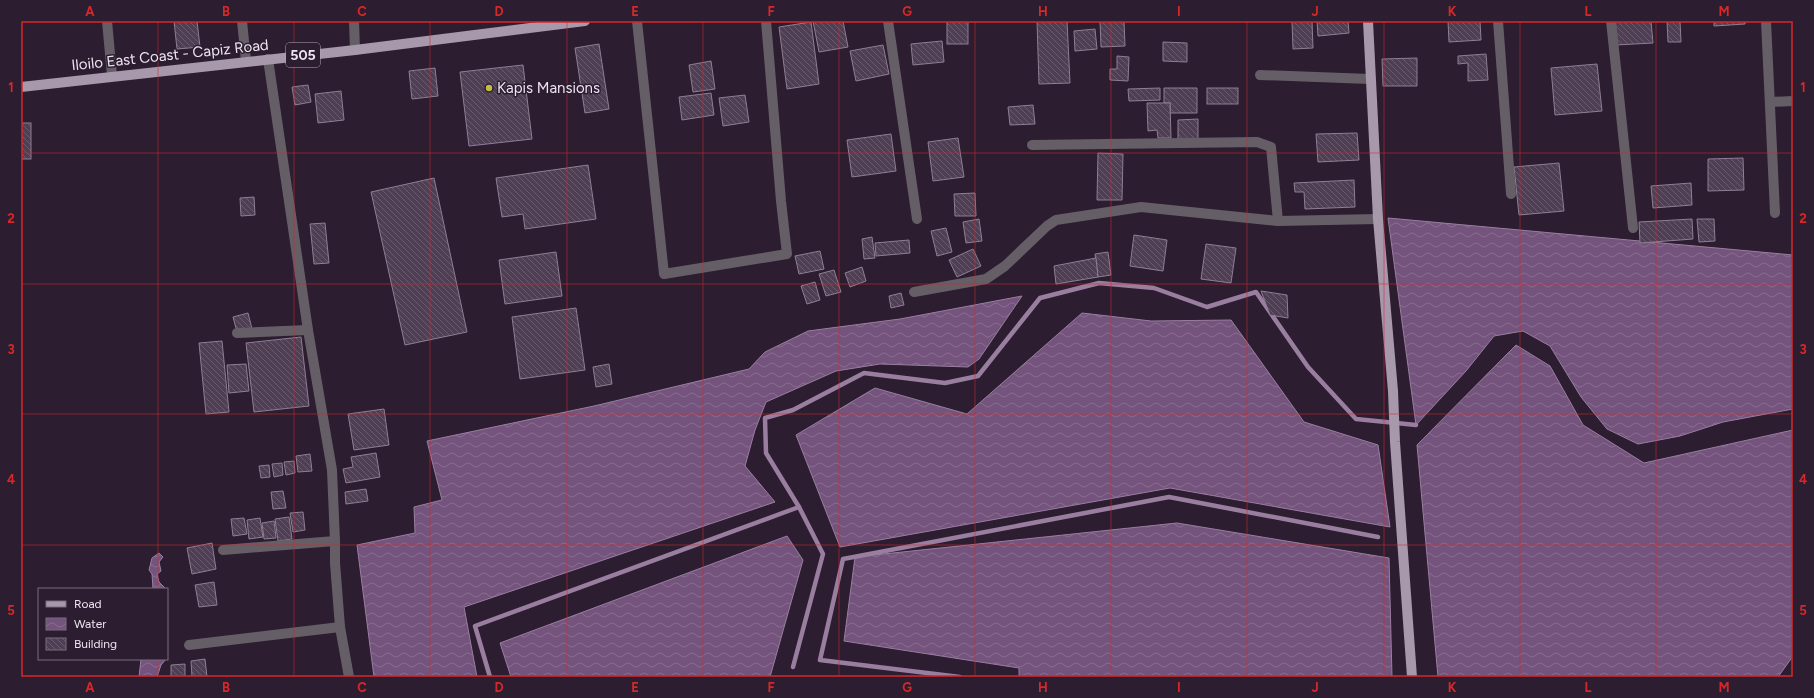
<svg xmlns="http://www.w3.org/2000/svg" width="1814" height="698" font-family="Figtree,sans-serif">
<style>
.water{fill:url(#water-waves);stroke:#997ea0}
.lines{fill:none;stroke-linecap:round;stroke-linejoin:round}
.stream{stroke:#997ea0;stroke-width:4.5}
.building{fill:url(#building-back-hatch);stroke:#8f7e94}
.minor{stroke:#655e67;stroke-width:10}
.major{stroke:#a798ab;stroke-width:10}
.grid{fill:none;stroke:#d62828;stroke-width:1;stroke-opacity:0.55}
.poi-dot{fill:#bfbe41;stroke:#2c1d30;stroke-width:1.5}
.labels{text-anchor:middle;stroke-width:3;stroke-linejoin:round;paint-order:stroke}
.shield{fill:#2c1d30;stroke:#b4a8b6;stroke-width:1}
.shield-label{font-size:14px;font-weight:bold;fill:#eee4f0}
.street-label{font-size:15px;fill:#eee4f0;stroke:#2c1d30}
.poi-label{font-size:15px;fill:#eee4f0;stroke:#2c1d30;text-anchor:start}
.neatline{fill:none;stroke:#d62828;stroke-width:1.5}
.grid-label{font-size:13px;text-anchor:middle;font-weight:bold;fill:#d62828}
</style>
<defs>
<pattern id="water-waves" width="16" height="10" patternUnits="userSpaceOnUse"><rect width="16" height="10" fill="#74537d"/><path d="M0 5q4-4 8 0t8 0" fill="none" stroke="#886c90"/></pattern>
<pattern id="building-back-hatch" width="6" height="6" patternUnits="userSpaceOnUse"><rect width="6" height="6" fill="#4f3f54"/><path d="M-1 5l2 2M0 0l6 6M5-1l2 2" fill="none" stroke="#695b6d"/></pattern>
</defs>
<rect width="100%" height="100%" fill="#2c1d30"/>
<!-- water -->
<g class="water">
<polygon points="1388,218 1793,255 1793,409 1723,422 1680,436 1638,444 1607,429 1581,397 1550,346 1523,331 1494,336 1466,371 1416,425"/>
<polygon points="1022,296 979,359 968,367 880,364 836,371 766,402 755,430 745,466 775,502 464,607 477,677 374,677 357,545 415,533 414,507 442,500 427,441 594,406 749,369 765,352 808,331 900,319"/>
<polygon points="1082,313 1151,321 1231,320 1304,422 1378,445 1390,527 1170,488 840,547 796,435 875,388 967,414"/>
<polygon points="1516,345 1550,366 1583,425 1644,463 1793,430 1793,656 1778,677 1438,677 1417,445"/>
<polygon points="1177,523 1389,558 1392,677 1019,677 1019,668 844,641 855,557"/>
<polygon points="787,536 803,560 770,677 511,677 500,643"/>
<polygon points="159,553 163,557 159,562 161,571 157,574 159,582 166,589 153,589 152,574 149,570 152,558"/>
<polygon points="141,659 166,659 161,665 157,677 139,677"/>
</g>
<g class="lines">
<!-- stream -->
<g class="stream">
<polyline points="793,667 823,554 799,507"/>
<polyline points="490,677 475,626 799,507 766,453 765,418 793,410 864,373 945,383 978,376 1040,298 1099,283 1154,288 1207,307 1256,292 1308,367 1356,419 1416,425"/>
<polyline points="960,677 820,660 843,559 1169,497 1378,537"/>
</g>
</g>
<!-- building -->
<g class="building">
<polygon points="174,21 197,21 200,47 177,49"/>
<polygon points="813,21 843,21 848,47 819,52"/>
<rect x="947" y="21" width="21" height="23"/>
<polygon points="1037,21 1067,21 1070,83 1039,84"/>
<polygon points="1100,21 1124,21 1125,46 1101,47"/>
<polygon points="1292,21 1312,21 1313,48 1293,49"/>
<polygon points="1317,21 1348,21 1349,33 1318,36"/>
<polygon points="1448,21 1480,21 1481,40 1449,42"/>
<polygon points="1614,21 1651,21 1653,43 1616,45"/>
<polygon points="1667,21 1680,21 1681,42 1668,42"/>
<polygon points="1714,21 1745,21 1745,24 1714,26"/>
<polygon points="811,22 819,84 787,89 779,27"/>
<polygon points="1095,29 1097,49 1075,51 1074,31"/>
<polygon points="942,41 944,62 913,65 911,44"/>
<polygon points="1163,42 1187,43 1187,62 1163,61"/>
<polygon points="599,44 609,109 585,113 575,48"/>
<polygon points="883,45 889,74 856,81 850,51"/>
<polygon points="1486,54 1488,80 1468,81 1468,63 1458,64 1458,56"/>
<polygon points="1117,56 1129,57 1128,81 1110,80 1110,69 1117,69"/>
<polygon points="1417,58 1417,86 1383,86 1382,59"/>
<polygon points="711,61 715,89 693,92 689,65"/>
<polygon points="1597,64 1602,111 1555,115 1551,68"/>
<polygon points="523,65 532,139 469,146 460,72"/>
<polygon points="435,68 438,96 412,99 409,71"/>
<polygon points="308,85 311,102 295,105 292,87"/>
<polygon points="1160,88 1160,100 1129,101 1128,89"/>
<polygon points="1164,88 1197,88 1197,113 1170,113 1170,103 1164,103"/>
<rect x="1207" y="88" width="31" height="16"/>
<polygon points="341,91 344,120 318,123 315,94"/>
<polygon points="711,93 714,115 682,120 679,97"/>
<polygon points="745,95 749,122 723,126 719,98"/>
<polygon points="1147,103 1170,103 1171,138 1158,138 1157,130 1148,131"/>
<polygon points="1033,105 1035,124 1010,125 1008,107"/>
<polygon points="1198,119 1198,139 1178,139 1178,120"/>
<rect x="21" y="123" width="10" height="36"/>
<polygon points="1357,133 1359,160 1318,162 1316,134"/>
<polygon points="891,134 896,171 852,177 847,140"/>
<polygon points="958,138 964,177 933,181 928,142"/>
<polygon points="1098,153 1123,154 1122,200 1097,200"/>
<polygon points="1743,158 1744,190 1708,191 1708,159"/>
<polygon points="1559,163 1564,211 1519,215 1514,167"/>
<polygon points="588,165 596,219 525,229 523,214 502,217 496,178"/>
<polygon points="434,178 467,332 405,345 371,192"/>
<polygon points="1354,180 1355,207 1305,209 1304,192 1295,192 1294,183"/>
<polygon points="1691,183 1692,205 1653,208 1651,186"/>
<polygon points="975,193 976,216 955,216 954,194"/>
<polygon points="254,197 255,215 241,216 240,198"/>
<polygon points="979,219 982,241 966,243 963,222"/>
<polygon points="1692,219 1693,239 1640,243 1639,222"/>
<polygon points="1697,219 1714,219 1715,241 1699,242"/>
<polygon points="325,223 329,263 314,264 310,224"/>
<polygon points="946,228 952,252 937,256 931,231"/>
<polygon points="1134,235 1167,240 1163,271 1130,266"/>
<polygon points="872,237 875,258 864,259 862,239"/>
<polygon points="909,240 910,253 876,256 875,243"/>
<polygon points="1206,244 1236,248 1231,283 1201,279"/>
<polygon points="973,249 981,266 957,277 949,260"/>
<polygon points="820,251 824,269 799,274 795,256"/>
<polygon points="556,252 562,296 505,304 499,260"/>
<polygon points="1108,252 1111,275 1098,277 1095,254"/>
<polygon points="1096,258 1098,277 1056,284 1054,266"/>
<polygon points="862,267 866,281 850,287 845,273"/>
<polygon points="834,270 841,292 826,296 819,274"/>
<polygon points="815,282 820,300 807,304 801,286"/>
<polygon points="1261,291 1287,295 1288,318 1270,315"/>
<polygon points="901,293 904,305 891,308 889,296"/>
<polygon points="576,308 585,370 520,379 512,317"/>
<polygon points="248,313 252,329 237,332 233,317"/>
<polygon points="301,337 309,406 254,412 246,343"/>
<polygon points="222,341 229,412 206,414 199,343"/>
<polygon points="246,364 249,391 229,393 227,365"/>
<polygon points="609,364 612,384 596,387 593,367"/>
<polygon points="384,409 389,445 354,450 348,414"/>
<polygon points="376,453 380,477 346,483 343,469 353,467 351,457"/>
<polygon points="310,454 312,471 298,472 296,456"/>
<polygon points="294,461 295,473 286,475 284,462"/>
<polygon points="282,463 283,475 274,477 272,464"/>
<polygon points="269,465 270,477 261,478 259,466"/>
<polygon points="366,489 368,501 346,504 345,492"/>
<polygon points="283,491 286,508 273,509 271,492"/>
<polygon points="303,512 305,530 293,532 290,513"/>
<polygon points="289,517 292,539 278,541 275,519"/>
<polygon points="244,518 247,534 233,536 231,519"/>
<polygon points="260,518 263,537 249,539 247,520"/>
<polygon points="274,521 276,538 264,539 262,523"/>
<polygon points="212,543 216,569 192,574 187,548"/>
<polygon points="214,582 217,605 199,607 195,585"/>
<polygon points="205,659 207,677 192,677 191,661"/>
<polygon points="185,664 185,677 171,677 171,665"/>
</g>
<g class="lines">
<!-- minor -->
<g class="minor">
<polyline points="107,21 112,76"/>
<polyline points="242,21 246,61"/>
<polyline points="354,21 355,50"/>
<polyline points="637,21 664,274 787,254 781,201 766,21"/>
<polyline points="888,21 917,219"/>
<polyline points="1498,21 1511,194"/>
<polyline points="1611,21 1633,228"/>
<polyline points="1766,21 1775,213"/>
<polyline points="268,59 308,330 332,470 335,541 335,563 340,627 349,677"/>
<polyline points="1260,75 1370,79"/>
<polyline points="1770,102 1793,101"/>
<polyline points="1032,145 1257,142 1271,147 1278,221"/>
<polyline points="914,292 986,279 1005,266 1047,226 1056,220 1141,207 1278,221 1378,219"/>
<polyline points="237,333 308,330"/>
<polyline points="223,550 335,541"/>
<polyline points="189,645 340,627"/>
</g>
<!-- major -->
<g class="major">
<polyline points="1368,21 1378,219 1393,391 1395,442 1412,677"/>
<polyline points="21,87 355,50 585,21"/>
</g>
</g>
<!-- grid -->
<path class="grid" d="M 158,21 L 158,589M 294,21 L 294,677M 430,21 L 430,677M 567,21 L 567,677M 703,21 L 703,677M 839,21 L 839,677M 975,21 L 975,677M 1111,21 L 1111,677M 1247,21 L 1247,677M 1384,21 L 1384,677M 1520,21 L 1520,677M 1656,21 L 1656,677M 21,153 L 1793,153M 21,284 L 1793,284M 21,414 L 1793,414M 21,545 L 1793,545M 158,659 L 158,677"/>
<!-- markers -->
<circle class="poi-dot" cx="489" cy="88" r="4"/>
<g class="labels">
<!-- shield labels -->
<rect class="shield" x="286" y="43" width="34" height="24" rx="3"/>
<g class="shield-label">
<text x="303" y="60">505</text>
</g>
<!-- street labels -->
<g class="street-label">
<text transform="translate(170 55) rotate(-6)" y="5">Iloilo East Coast - Capiz Road</text>
</g>
<!-- poi labels -->
<g class="poi-label">
<text x="497" y="93">Kapis Mansions</text>
</g>
</g>
<!-- border -->
<rect width="1814" height="698" fill="none" stroke="#2c1d30" stroke-width="44"/>
<!-- legend -->
<rect x="38" y="588" width="130" height="72" fill="#2c1d30" stroke="#7a6d7d"/>
<rect x="46" y="601" width="20" height="6" fill="#a798ab" stroke="#7a6d7d"/>
<text x="74" y="608" font-size="12" fill="#eee4f0">Road</text>
<rect x="46" y="618" width="20" height="12" fill="url(#water-waves)" stroke="#7a6d7d"/>
<text x="74" y="628" font-size="12" fill="#eee4f0">Water</text>
<rect x="46" y="638" width="20" height="12" fill="url(#building-back-hatch)" stroke="#7a6d7d"/>
<text x="74" y="648" font-size="12" fill="#eee4f0">Building</text>
<rect x="22" y="22" width="1770" height="654" class="neatline"/>
<g class="grid-label">
<text x="90" y="16">A</text>
<text x="226" y="16">B</text>
<text x="362" y="16">C</text>
<text x="499" y="16">D</text>
<text x="635" y="16">E</text>
<text x="771" y="16">F</text>
<text x="907" y="16">G</text>
<text x="1043" y="16">H</text>
<text x="1179" y="16">I</text>
<text x="1315" y="16">J</text>
<text x="1452" y="16">K</text>
<text x="1588" y="16">L</text>
<text x="1724" y="16">M</text>
<text x="11" y="92">1</text>
<text x="1803" y="92">1</text>
<text x="11" y="223">2</text>
<text x="1803" y="223">2</text>
<text x="11" y="354">3</text>
<text x="1803" y="354">3</text>
<text x="11" y="484">4</text>
<text x="1803" y="484">4</text>
<text x="11" y="615">5</text>
<text x="1803" y="615">5</text>
<text x="90" y="692">A</text>
<text x="226" y="692">B</text>
<text x="362" y="692">C</text>
<text x="499" y="692">D</text>
<text x="635" y="692">E</text>
<text x="771" y="692">F</text>
<text x="907" y="692">G</text>
<text x="1043" y="692">H</text>
<text x="1179" y="692">I</text>
<text x="1315" y="692">J</text>
<text x="1452" y="692">K</text>
<text x="1588" y="692">L</text>
<text x="1724" y="692">M</text>
</g>
</svg>
